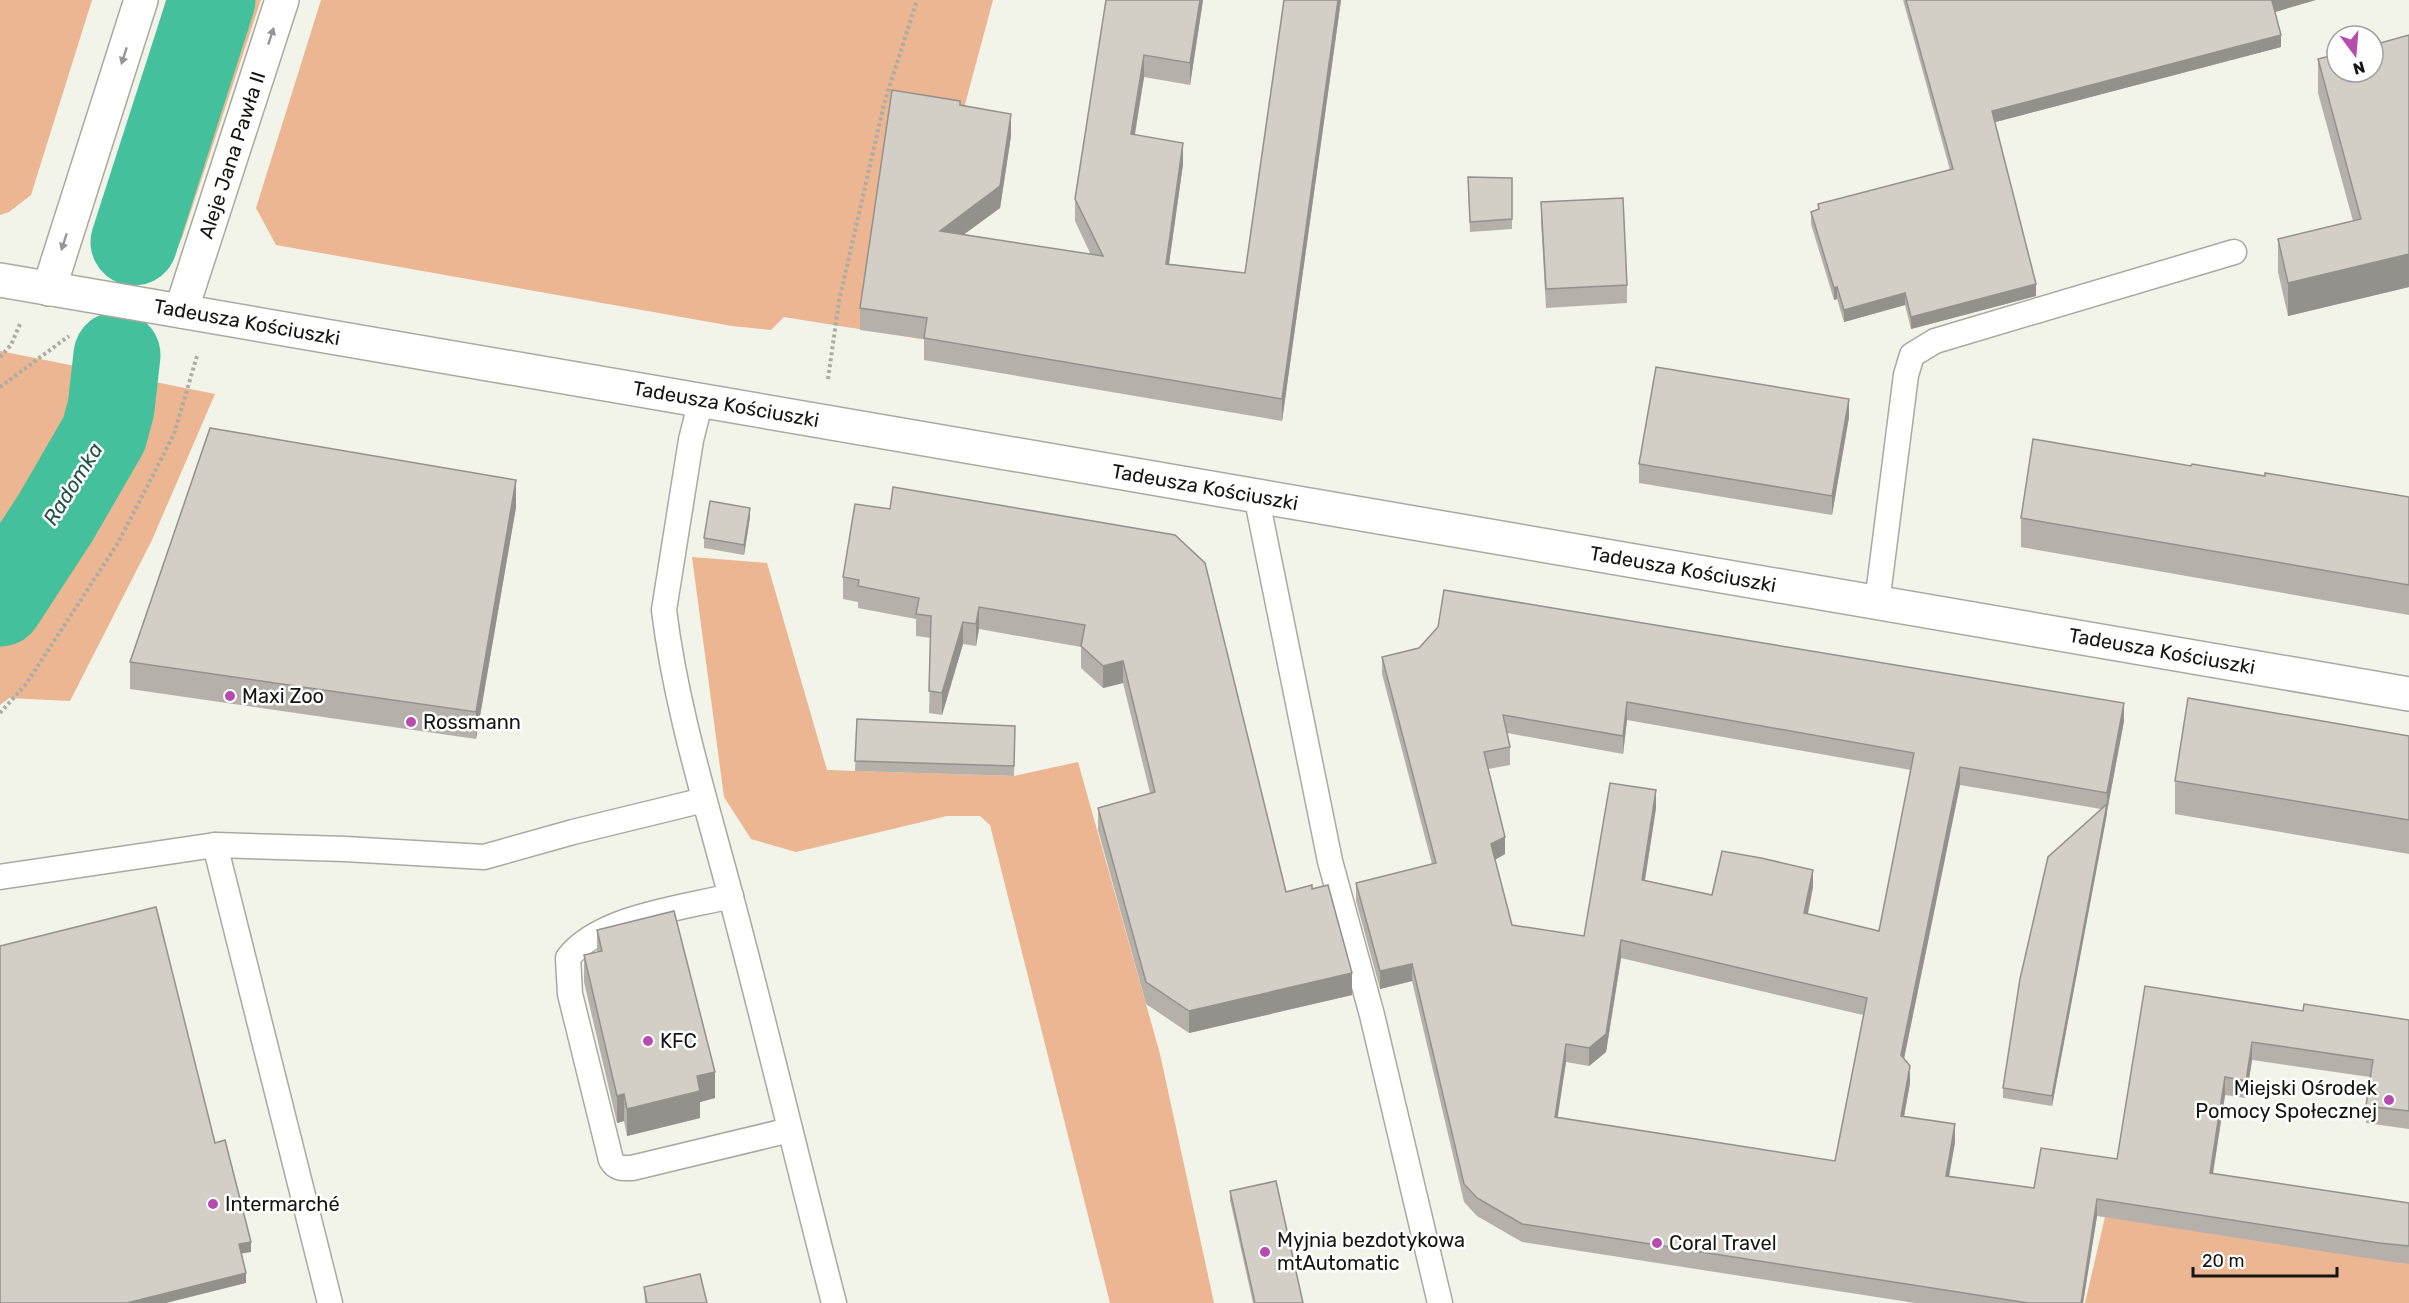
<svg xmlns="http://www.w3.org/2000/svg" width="2409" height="1303" font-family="Rubik,sans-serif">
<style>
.green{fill:#ebb691}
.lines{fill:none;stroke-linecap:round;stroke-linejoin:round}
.river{stroke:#44c19c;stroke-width:87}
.lane-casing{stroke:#a8aaa0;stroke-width:27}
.street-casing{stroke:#a8aaa0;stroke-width:36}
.secondary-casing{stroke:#a8aaa0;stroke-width:36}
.path{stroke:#abaca4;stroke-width:4;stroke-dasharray:3 3;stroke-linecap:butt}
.lane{stroke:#fff;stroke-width:24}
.street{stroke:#fff;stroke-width:33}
.secondary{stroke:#fff;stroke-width:33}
.wall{fill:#b5b1aa;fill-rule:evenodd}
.shaded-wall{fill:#94908b}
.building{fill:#d3cec6;stroke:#94908b;stroke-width:1.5;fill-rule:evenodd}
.oneway{fill:#969694}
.poi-dot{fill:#b64cad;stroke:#fff;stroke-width:2}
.labels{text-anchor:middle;stroke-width:5;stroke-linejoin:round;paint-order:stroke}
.street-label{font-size:20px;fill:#151612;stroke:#fff}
.poi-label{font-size:20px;fill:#151612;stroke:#fff;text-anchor:start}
.water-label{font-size:21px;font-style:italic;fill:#215344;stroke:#fff}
</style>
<rect width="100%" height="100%" fill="#f2f3e9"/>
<!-- green -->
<g class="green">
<polygon points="0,0 92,0 31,195 9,212 0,215"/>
<polygon points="166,0 203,0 150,162 128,209 111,239 96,236"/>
<polygon points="225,0 261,0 182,238 175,251 153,246 160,209"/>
<polygon points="321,0 993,0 960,123 927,340 784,317 771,330 732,326 276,245 256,208"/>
<polygon points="0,351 215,394 152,540 70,701 9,698 0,705"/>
<polygon points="692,557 767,563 827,770 1014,776 1078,762 1160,1054 1214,1303 1110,1303 990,825 980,816 947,816 796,852 751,839 724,797"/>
<polygon points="2105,1217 2409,1261 2409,1303 2085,1303"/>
</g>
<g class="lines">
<!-- river -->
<g class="river">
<polyline points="134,242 212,0"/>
<polyline points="0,603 56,517 104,434 111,408 117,355"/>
</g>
<defs>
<g id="lane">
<path d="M 701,400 L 691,440 L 664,610 C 676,708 706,802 731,897 C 767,1032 799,1168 834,1303"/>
<polyline points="1256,495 1330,861 1372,1015 1440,1303"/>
<polyline points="1877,603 1906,375 1912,355 1935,341 2234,252"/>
<polyline points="215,845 330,1303"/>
<polyline points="0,877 215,845 345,849 484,857 573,832 704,800"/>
<path d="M 731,896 C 682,908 599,917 568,958 L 570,994 L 611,1160 C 616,1169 622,1168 632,1168 L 790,1130"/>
</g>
<g id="street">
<polyline points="49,289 141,0"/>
<polyline points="181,311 282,0"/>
</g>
<polyline id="secondary" points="0,280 2409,694"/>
</defs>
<!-- lane casing -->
<use href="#lane" class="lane-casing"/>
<!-- street casing -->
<use href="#street" class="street-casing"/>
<!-- secondary casing -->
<use href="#secondary" class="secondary-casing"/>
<!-- path -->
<g class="path">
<polyline points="0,357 11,345 20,324"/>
<polyline points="828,379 839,301 884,104 917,0"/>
<polyline points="0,387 69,336"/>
<polyline points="0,713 26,684 118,543 174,434 197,356"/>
</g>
<!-- lane -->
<use href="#lane" class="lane"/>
<!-- street -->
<use href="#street" class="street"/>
<!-- secondary -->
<use href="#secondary" class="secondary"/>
</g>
<!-- wall -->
<g class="wall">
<polygon points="1106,0 1203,0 1190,85 1144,77 1135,135 1183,164 1169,264 1245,273 1284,0 1341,0 1282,421 924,360 924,339 860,330 860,308 960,106 1011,136 1000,208 964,234 1091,255 1075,221 1075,199"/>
<polygon points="1903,0 1958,0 2275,12 2281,47 1995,122 2036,296 1911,329 1905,305 1844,322 1837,299 1834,300 1811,224 1811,212 1818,210 1818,204 1950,170"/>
<polygon points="2318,59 2409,287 2288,316 2278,272 2278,239 2353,221 2318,93"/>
<polygon points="1512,178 1512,229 1470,232 1468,187"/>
<polygon points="1541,202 1627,285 1627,303 1546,308 1541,221"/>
<polygon points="1849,417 1832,515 1639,483 1639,464"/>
<polygon points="2191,466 2409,497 2409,615 2021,547 2021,518"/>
<polygon points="516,507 476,739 130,689 130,662"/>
<polygon points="890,509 1175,535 1286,892 1312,889 1352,995 1189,1033 1146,1004 1098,830 1098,808 1150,793 1123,683 1103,688 1081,668 1081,647 979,629 976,646 963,644 942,715 929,713 931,638 916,636 916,619 858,608 858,602 843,599 843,577"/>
<polygon points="750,517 744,555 704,548 704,538"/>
<path d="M 1382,657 L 2124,721 L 2052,1106 L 2003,1098 L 2003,1088 L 2101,809 L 1960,785 L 1904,1059 L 1910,1083 L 1904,1116 L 1955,1142 L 1949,1176 L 2034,1188 L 2117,1159 L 2145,986 L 2303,1011 L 2409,1020 L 2409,1129 L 2366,1123 L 2366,1106 L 2370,1077 L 2252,1060 L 2246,1098 L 2225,1095 L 2213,1174 L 2409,1203 L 2409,1264 L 2379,1260 L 2097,1216 L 2083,1303 L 1915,1303 L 1522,1242 L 1477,1216 L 1464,1202 L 1412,981 L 1380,989 L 1356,901 L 1356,883 L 1432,864 L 1382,674 ZM 1627,720 L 1911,770 L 1879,931 L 1808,914 L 1813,887 L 1712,895 L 1645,880 L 1656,808 L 1584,936 L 1512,925 L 1495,860 L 1505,854 L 1488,769 L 1510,765 L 1510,747 L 1507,733 L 1623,754 ZM 1621,958 L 1863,1015 L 1835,1161 L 1557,1117 L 1566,1062 L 1589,1066 L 1606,1052 Z"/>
<polygon points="857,719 1015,736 1014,776 855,771"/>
<polygon points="2409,736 2409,854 2175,814 2175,781"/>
<polygon points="597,930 715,1098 700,1102 700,1118 627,1136 624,1121 617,1123 584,982 584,955 597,952"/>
<polygon points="1230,1191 1303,1303 1253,1303 1230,1200"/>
<polygon points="644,1287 707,1303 645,1303"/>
</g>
<!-- shaded-wall -->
<g class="shaded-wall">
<polygon points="1200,0 1203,0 1190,85 1190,63"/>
<polygon points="1338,0 1341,0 1282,421 1282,399"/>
<polygon points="2274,0 2316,0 2272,13 2272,1"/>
<polygon points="2281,35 2281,47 1992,123 1992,111"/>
<polygon points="1144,55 1144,77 1131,156 1131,134"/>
<polygon points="1011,114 1011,136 1000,208 940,252 940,231"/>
<polygon points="1183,143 1183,164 1166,285 1166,264"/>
<polygon points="2409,254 2409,287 2288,316 2288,283"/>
<polygon points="2036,284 2036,296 1911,329 1911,317"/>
<polygon points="1837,287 1837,299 1834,300 1834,288"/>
<polygon points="1905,293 1905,305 1844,322 1844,310"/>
<polygon points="1849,399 1849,417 1832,515 1832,496"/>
<polygon points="516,480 516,507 476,739 476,712"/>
<polygon points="750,508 750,517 744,555 744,545"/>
<polygon points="979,607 979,629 976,646 976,624"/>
<polygon points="963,622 963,644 942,715 942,693"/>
<polygon points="1123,661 1123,683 1103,688 1103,666"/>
<polygon points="1627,702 1627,720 1623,754 1623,736"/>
<polygon points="2124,703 2124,721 2107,811 2107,793"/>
<polygon points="1960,767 1960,785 1901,1073 1901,1055"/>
<polygon points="1656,790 1656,808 1642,898 1642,880"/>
<polygon points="2107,804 2107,814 2052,1106 2052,1096"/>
<polygon points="1505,837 1505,854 1491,862 1491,844"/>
<polygon points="1813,870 1813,887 1804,931 1804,913"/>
<polygon points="1621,940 1621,958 1606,1052 1589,1066 1589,1048"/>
<polygon points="1412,964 1412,981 1380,989 1380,971"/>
<polygon points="1352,973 1352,995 1189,1033 1189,1011"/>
<polygon points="2252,1042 2252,1060 2246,1098 2246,1081"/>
<polygon points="1566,1044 1566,1062 1555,1135 1555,1117"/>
<polygon points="1910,1066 1910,1083 1901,1133 1901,1116"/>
<polygon points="715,1072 715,1098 700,1102 700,1118 627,1136 627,1109 697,1076"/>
<polygon points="2225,1077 2225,1095 2210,1191 2210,1173"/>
<polygon points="624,1094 624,1121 617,1123 617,1096"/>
<polygon points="1955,1124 1955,1142 1946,1194 1946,1176"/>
<polygon points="2097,1199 2097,1216 2083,1303 2081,1303"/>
<polygon points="251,1242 251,1252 239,1254 239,1244"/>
<polygon points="246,1273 246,1283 166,1303 127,1303"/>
</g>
<!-- building -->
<g class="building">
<polygon points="1106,0 1200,0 1190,63 1144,55 1131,134 1183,143 1166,264 1245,273 1284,0 1338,0 1282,399 924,338 927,318 860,308 892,90 960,101 960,105 1011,114 1000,186 940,231 1103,256 1075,199"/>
<polygon points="1906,0 2274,0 2272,1 2281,35 1992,111 2036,284 1911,317 1905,293 1844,310 1837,287 1834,288 1811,212 1819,209 1818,204 1953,169"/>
<polygon points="2409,35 2409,254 2288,283 2278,239 2361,219 2318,59 2337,54 2337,72 2373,72 2373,45"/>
<polygon points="1468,177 1512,178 1512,219 1470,222"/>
<polygon points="1623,198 1627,285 1546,289 1541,202"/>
<polygon points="1656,367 1849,399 1832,496 1639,464"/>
<polygon points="210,428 516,480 476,712 130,662"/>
<polygon points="2033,439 2191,466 2192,464 2265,476 2265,473 2409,497 2409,585 2021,518"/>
<polygon points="893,487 1175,535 1205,563 1286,892 1312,885 1312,889 1328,885 1352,973 1189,1011 1146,982 1098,808 1155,792 1123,661 1103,666 1081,646 1085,625 979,607 976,624 963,622 942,693 929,691 931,616 916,614 919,598 858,586 859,580 843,577 855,504 890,509"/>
<polygon points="710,501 750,508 744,545 704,538"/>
<path d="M 1444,590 L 2124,703 L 2107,793 L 1960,767 L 1901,1055 L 1910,1066 L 1901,1116 L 1955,1124 L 1946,1176 L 2034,1188 L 2041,1148 L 2117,1159 L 2145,986 L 2303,1011 L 2304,1004 L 2409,1020 L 2409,1111 L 2366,1106 L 2373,1060 L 2252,1042 L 2246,1081 L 2225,1077 L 2210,1173 L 2409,1203 L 2409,1246 L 2379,1243 L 2097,1199 L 2081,1303 L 2028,1303 L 1522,1224 L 1477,1198 L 1464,1184 L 1412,964 L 1380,971 L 1356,883 L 1436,863 L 1382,657 L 1419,648 L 1438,627 ZM 1627,702 L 1914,753 L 1879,931 L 1804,913 L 1813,870 L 1761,858 L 1722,851 L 1712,895 L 1642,880 L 1656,790 L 1610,783 L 1584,936 L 1512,925 L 1491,844 L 1505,837 L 1484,752 L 1510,747 L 1503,715 L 1623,736 ZM 1621,940 L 1867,998 L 1835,1161 L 1555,1117 L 1566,1044 L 1589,1048 L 1606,1034 Z"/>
<polygon points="2188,698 2409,736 2409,820 2175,781"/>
<polygon points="857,719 1015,726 1014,766 855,761"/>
<polygon points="2107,804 2052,1096 2003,1088 2020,979 2048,857"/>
<polygon points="156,907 215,1143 225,1140 251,1242 239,1244 246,1273 127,1303 0,1303 0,946"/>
<polygon points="674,911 715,1072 697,1076 700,1091 627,1109 624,1094 617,1096 584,955 602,951 597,930"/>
<polygon points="1276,1181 1303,1303 1255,1303 1230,1191"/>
<polygon points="700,1274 707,1303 647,1303 644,1287"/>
</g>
<!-- one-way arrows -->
<defs><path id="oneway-solid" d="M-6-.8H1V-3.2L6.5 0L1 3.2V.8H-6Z" transform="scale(1.5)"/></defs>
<g class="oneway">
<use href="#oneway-solid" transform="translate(271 36) rotate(-72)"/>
<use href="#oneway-solid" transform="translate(124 56) rotate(108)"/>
<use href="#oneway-solid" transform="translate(64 242) rotate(108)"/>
</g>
<!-- markers -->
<g class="poi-dot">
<circle cx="230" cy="696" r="6"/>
<circle cx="411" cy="722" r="6"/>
<circle cx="648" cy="1041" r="6"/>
<circle cx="2389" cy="1100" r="6"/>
<circle cx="213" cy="1204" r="6"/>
<circle cx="1657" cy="1243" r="6"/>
<circle cx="1265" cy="1252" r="6"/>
</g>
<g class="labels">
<!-- street labels -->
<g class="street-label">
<text transform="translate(232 155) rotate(-72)" y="7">Aleje Jana Pawła II</text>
<text transform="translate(247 322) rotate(10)" y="7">Tadeusza Kościuszki</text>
<text transform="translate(726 404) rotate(10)" y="7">Tadeusza Kościuszki</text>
<text transform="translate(1205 487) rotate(10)" y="7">Tadeusza Kościuszki</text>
<text transform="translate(1683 569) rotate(10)" y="7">Tadeusza Kościuszki</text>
<text transform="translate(2162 651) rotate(10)" y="7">Tadeusza Kościuszki</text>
</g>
<!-- poi labels -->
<g class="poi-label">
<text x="242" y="703">Maxi Zoo</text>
<text x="423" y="729">Rossmann</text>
<text x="660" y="1048">KFC</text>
<text x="2377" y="1095" text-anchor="end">Miejski Ośrodek<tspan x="2377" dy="23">Pomocy Społecznej</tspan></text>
<text x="225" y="1211">Intermarché</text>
<text x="1277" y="1247">Myjnia bezdotykowa<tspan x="1277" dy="23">mtAutomatic</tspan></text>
<text x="1669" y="1250">Coral Travel</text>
</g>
<!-- water labels -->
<g class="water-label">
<text transform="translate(73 484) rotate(-58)" y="7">Radomka</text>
</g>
</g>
<!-- north arrow -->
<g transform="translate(2355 54) rotate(164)"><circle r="28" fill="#ffffff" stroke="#a1a2a0" stroke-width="1.5"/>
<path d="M0-4.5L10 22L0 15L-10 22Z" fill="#b64cad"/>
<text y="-9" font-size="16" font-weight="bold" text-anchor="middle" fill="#151612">N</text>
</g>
<!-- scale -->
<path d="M2193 1267v9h144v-9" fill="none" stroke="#151612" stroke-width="3"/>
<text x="2202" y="1267" font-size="18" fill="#151612" stroke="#ffffff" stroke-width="4.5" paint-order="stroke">20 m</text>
</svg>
